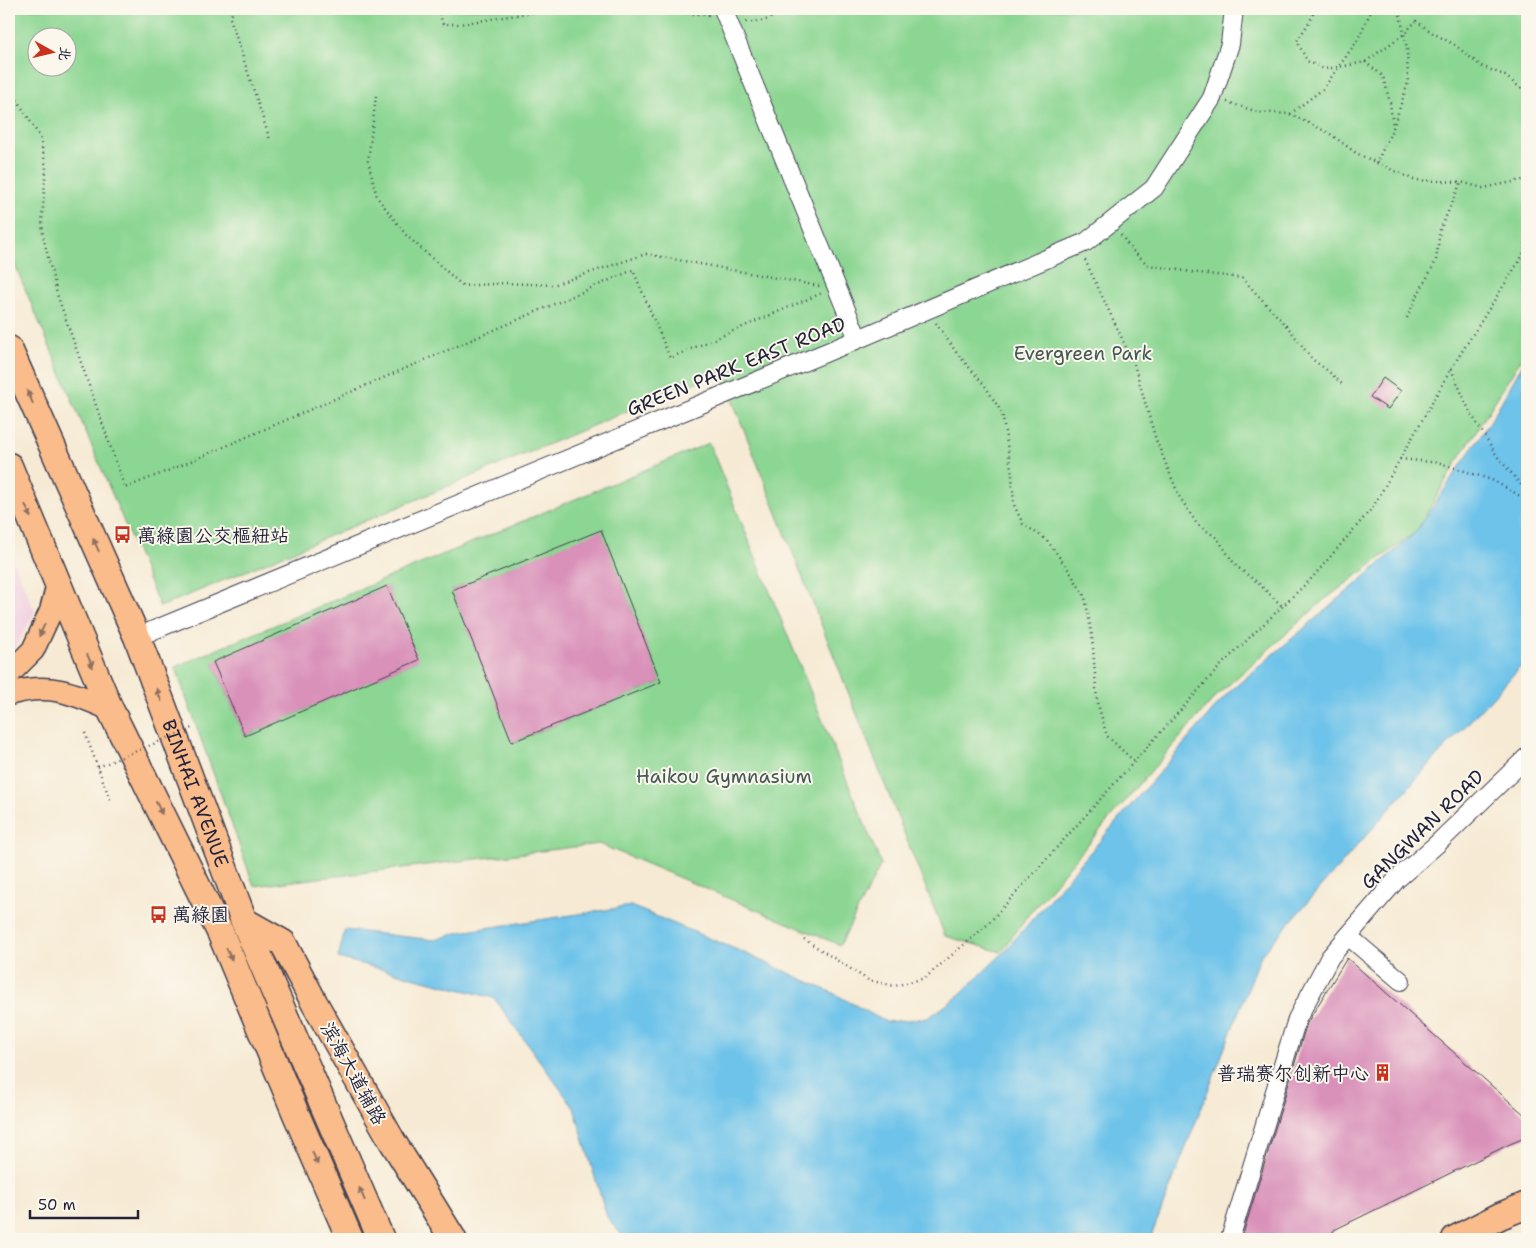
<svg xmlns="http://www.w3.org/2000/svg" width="1536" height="1248" font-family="'Shantell Sans','LXGW WenKai TC',sans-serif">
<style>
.built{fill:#f2cfe1}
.green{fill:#8bd692;stroke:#567c66;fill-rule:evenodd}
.water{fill:#6dc3ea;stroke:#487292}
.building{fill:#d990b9}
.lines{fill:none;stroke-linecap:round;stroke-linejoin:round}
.minor-casing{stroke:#424052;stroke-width:20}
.major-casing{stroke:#424052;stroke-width:25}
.highway-casing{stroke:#424052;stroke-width:29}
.path{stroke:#424052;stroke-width:2.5;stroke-dasharray:1 4;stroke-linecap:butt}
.minor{stroke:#fff;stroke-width:18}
.major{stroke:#f9bc8a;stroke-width:22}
.highway{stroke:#f9bc8a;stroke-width:26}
.path-bridge{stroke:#424052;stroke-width:2.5;stroke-dasharray:1 4;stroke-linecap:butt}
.oneway{fill:#8e6f62}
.labels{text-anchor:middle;stroke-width:4;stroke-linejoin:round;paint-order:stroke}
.park-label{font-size:19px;fill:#425855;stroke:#fbf7ec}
.street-label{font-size:19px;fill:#22223b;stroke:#fbf7ec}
.poi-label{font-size:19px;fill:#22223b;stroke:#fbf7ec;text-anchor:start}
</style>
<rect width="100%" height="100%" fill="#fbf7ec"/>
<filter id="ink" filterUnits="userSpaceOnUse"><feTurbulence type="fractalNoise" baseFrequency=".02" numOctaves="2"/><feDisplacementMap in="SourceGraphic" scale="10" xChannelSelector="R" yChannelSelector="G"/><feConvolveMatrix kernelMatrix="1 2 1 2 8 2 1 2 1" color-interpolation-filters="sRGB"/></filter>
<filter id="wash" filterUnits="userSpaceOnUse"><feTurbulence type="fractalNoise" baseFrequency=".0096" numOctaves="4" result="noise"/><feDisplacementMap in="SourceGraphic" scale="20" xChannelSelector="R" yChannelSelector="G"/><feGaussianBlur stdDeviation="1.12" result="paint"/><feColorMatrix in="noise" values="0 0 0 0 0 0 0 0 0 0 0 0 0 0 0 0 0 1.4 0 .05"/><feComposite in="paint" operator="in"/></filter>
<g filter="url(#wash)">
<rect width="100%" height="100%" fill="#f6ead4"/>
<!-- built -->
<polygon class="built" points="9,552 35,611 9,661"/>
<!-- green -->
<g class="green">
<path d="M 9,9 L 1527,9 L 1527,350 L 1455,465 L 1416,532 L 1324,600 L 1216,696 L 1094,837 L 1035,907 L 1001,952 L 945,936 L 721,372 L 160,607 L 9,251 ZM 38,38 L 68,38 L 68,68 L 38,68 Z"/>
<path d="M 709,443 L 881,864 L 840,945 L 599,844 L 254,886 L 175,667 ZM 601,531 L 661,682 L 513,742 L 452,590 ZM 387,586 L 418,660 L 245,736 L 213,663 Z"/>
</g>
<!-- water -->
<polygon class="water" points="1527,357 1527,660 1416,779 1261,955 1150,1239 625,1239 607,1217 574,1108 494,998 338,958 345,930 435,940 460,932 631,906 740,951 833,993 886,1022 928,1018 956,998 1003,953 1228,693 1368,574 1416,532 1491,420"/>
<g id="blocks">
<!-- building -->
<g class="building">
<polygon points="1383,378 1401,391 1388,409 1370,397"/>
<polygon points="601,530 661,682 512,742 452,590"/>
<polygon points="387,586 419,660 245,736 213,662"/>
<polygon points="1347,958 1527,1117 1527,1137 1510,1144 1334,1230 1329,1239 1242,1239 1244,1231 1307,1023"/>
</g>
</g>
</g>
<g filter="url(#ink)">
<use href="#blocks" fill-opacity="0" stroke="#424052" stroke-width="1"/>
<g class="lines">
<defs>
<g id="minor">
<polyline points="723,9 858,339"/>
<polyline points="137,637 849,343 1086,242 1154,188 1212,98 1230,44 1234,9"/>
<polyline points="1348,936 1401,981"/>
<polyline points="1230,1239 1297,1019 1330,957 1397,879 1437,844 1527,757"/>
</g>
<g id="major">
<polyline points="9,674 33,650 51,611 58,584"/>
<path d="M 9,694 C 50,682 73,693 110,709"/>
</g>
<g id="highway">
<path id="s1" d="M 9,349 L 137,637 L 244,921 L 381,1239"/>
<polyline points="9,466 110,709 220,932 296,1114 350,1239"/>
<polyline points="244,921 283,943 315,1004 391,1139 453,1239"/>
<polyline points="1455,1239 1500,1216 1527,1205"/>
</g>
</defs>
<!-- minor casing -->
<use href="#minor" class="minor-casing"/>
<!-- major casing -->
<use href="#major" class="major-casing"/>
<!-- highway casing -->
<use href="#highway" class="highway-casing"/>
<!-- path -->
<g class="path">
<polyline points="234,9 230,18 270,140"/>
<polyline points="438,9 443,24 460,24 553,9"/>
<polyline points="638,9 709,15"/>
<polyline points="1313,9 1313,16 1297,41 1307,61 1324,69 1339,67 1365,62 1404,34 1416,21 1433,33 1455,45 1481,66 1504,75 1527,93"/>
<path d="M 746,22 C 761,23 772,19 783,9"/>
<polyline points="1365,62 1383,76 1390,103 1393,126"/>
<polyline points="9,87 40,137 46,167 42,222 43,236 57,294 125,488 182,465 633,270 670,358 822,293"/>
<polyline points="376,96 368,161 377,197 406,235 463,286 506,283 553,285 646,254 819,286"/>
<polyline points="1227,102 1258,112 1290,114 1323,89 1357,41 1372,9"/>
<polyline points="1290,114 1329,133 1356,153 1414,180 1461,182 1483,188 1527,179"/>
<polyline points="1376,164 1393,128 1408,83 1407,49 1400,14 1397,9"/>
<polyline points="1121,235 1131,249 1148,265 1191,272 1242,278 1290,330 1312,359 1328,371 1342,384"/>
<polyline points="1085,260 1134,364 1156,440 1179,496 1197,524 1217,538 1236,566 1257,582 1282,606"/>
<polyline points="1407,318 1415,300 1436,261 1440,230 1461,182"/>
<polyline points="936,323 956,352 985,386 1002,413 1012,475 1014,505 1023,524 1047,540 1070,572 1085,597 1092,635 1097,701 1107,736 1135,762"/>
<polyline points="1451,369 1470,412 1497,456 1527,492"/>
<polyline points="1400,459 1440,463 1492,480 1527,500"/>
<polyline points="85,733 111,802"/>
<polyline points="804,939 868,980 895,986 925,978 987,925 1223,663 1312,578 1373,507 1451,369 1523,255 1527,237"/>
</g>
<!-- minor -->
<use href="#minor" class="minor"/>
<!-- major -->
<use href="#major" class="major"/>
<!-- highway -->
<use href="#highway" class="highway"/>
<!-- path-bridge -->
<polyline class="path-bridge" points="98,767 192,728"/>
</g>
<!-- one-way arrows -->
<defs><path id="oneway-solid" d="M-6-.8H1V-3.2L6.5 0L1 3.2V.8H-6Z" transform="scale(1.25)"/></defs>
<g class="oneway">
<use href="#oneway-solid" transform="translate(30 397) rotate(-114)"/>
<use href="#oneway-solid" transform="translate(28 511) rotate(67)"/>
<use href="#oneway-solid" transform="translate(96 545) rotate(-114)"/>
<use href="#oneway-solid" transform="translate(42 630) rotate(114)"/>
<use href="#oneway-solid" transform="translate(90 661) rotate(67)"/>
<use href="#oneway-solid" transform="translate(159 695) rotate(-111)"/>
<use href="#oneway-solid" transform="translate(159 808) rotate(64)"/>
<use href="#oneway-solid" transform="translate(229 954) rotate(67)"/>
<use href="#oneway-solid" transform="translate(315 1158) rotate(67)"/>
<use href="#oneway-solid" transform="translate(362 1194) rotate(-113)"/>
</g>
</g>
<!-- icons -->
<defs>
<symbol id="bus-bare" viewBox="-9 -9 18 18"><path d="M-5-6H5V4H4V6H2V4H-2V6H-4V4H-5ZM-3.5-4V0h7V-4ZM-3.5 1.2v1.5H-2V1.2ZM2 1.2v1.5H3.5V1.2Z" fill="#c8321e" stroke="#fbf7ec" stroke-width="2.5" paint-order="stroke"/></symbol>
<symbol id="building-bare" viewBox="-9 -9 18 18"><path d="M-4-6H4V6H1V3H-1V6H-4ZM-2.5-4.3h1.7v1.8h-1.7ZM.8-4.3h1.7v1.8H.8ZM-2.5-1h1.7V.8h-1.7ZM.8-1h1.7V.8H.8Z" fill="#c8321e" stroke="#fbf7ec" stroke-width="2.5" paint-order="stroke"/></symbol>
</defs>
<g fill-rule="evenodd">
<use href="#bus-bare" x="110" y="522" width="25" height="25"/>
<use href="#bus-bare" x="146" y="902" width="25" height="25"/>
<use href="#building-bare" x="1370" y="1060" width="25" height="25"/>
</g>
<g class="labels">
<!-- park labels -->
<g class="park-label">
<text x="1083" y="360">Evergreen Park</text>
<text x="724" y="783">Haikou Gymnasium</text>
</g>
<!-- street labels -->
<g class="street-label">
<text transform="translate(736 366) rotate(-22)" y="7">GREEN PARK EAST ROAD</text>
<text dy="7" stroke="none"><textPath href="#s1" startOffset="482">BINHAI AVENUE</textPath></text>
<text transform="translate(1422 829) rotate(-44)" y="7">GANGWAN ROAD</text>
<text transform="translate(354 1073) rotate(61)" y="7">滨海大道辅路</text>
</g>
<!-- poi labels -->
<g class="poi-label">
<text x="137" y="542">萬綠園公交樞紐站</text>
<text x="172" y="921">萬綠園</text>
<text x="1369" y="1080" text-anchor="end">普瑞赛尔创新中心</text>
</g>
</g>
<!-- margin -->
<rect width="1536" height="1248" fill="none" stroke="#fbf7ec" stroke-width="30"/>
<!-- north arrow -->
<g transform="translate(52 52) rotate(98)"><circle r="24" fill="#fbf7ec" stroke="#a4a2a5"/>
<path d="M0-4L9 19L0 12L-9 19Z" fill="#c8321e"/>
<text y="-8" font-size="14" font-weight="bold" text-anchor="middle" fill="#22223b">北</text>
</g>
<!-- scale -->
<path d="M30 1210v8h108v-8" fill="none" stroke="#22223b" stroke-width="2.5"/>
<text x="38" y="1210" font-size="15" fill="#22223b" stroke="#fbf7ec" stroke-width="4" paint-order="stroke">50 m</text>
</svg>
